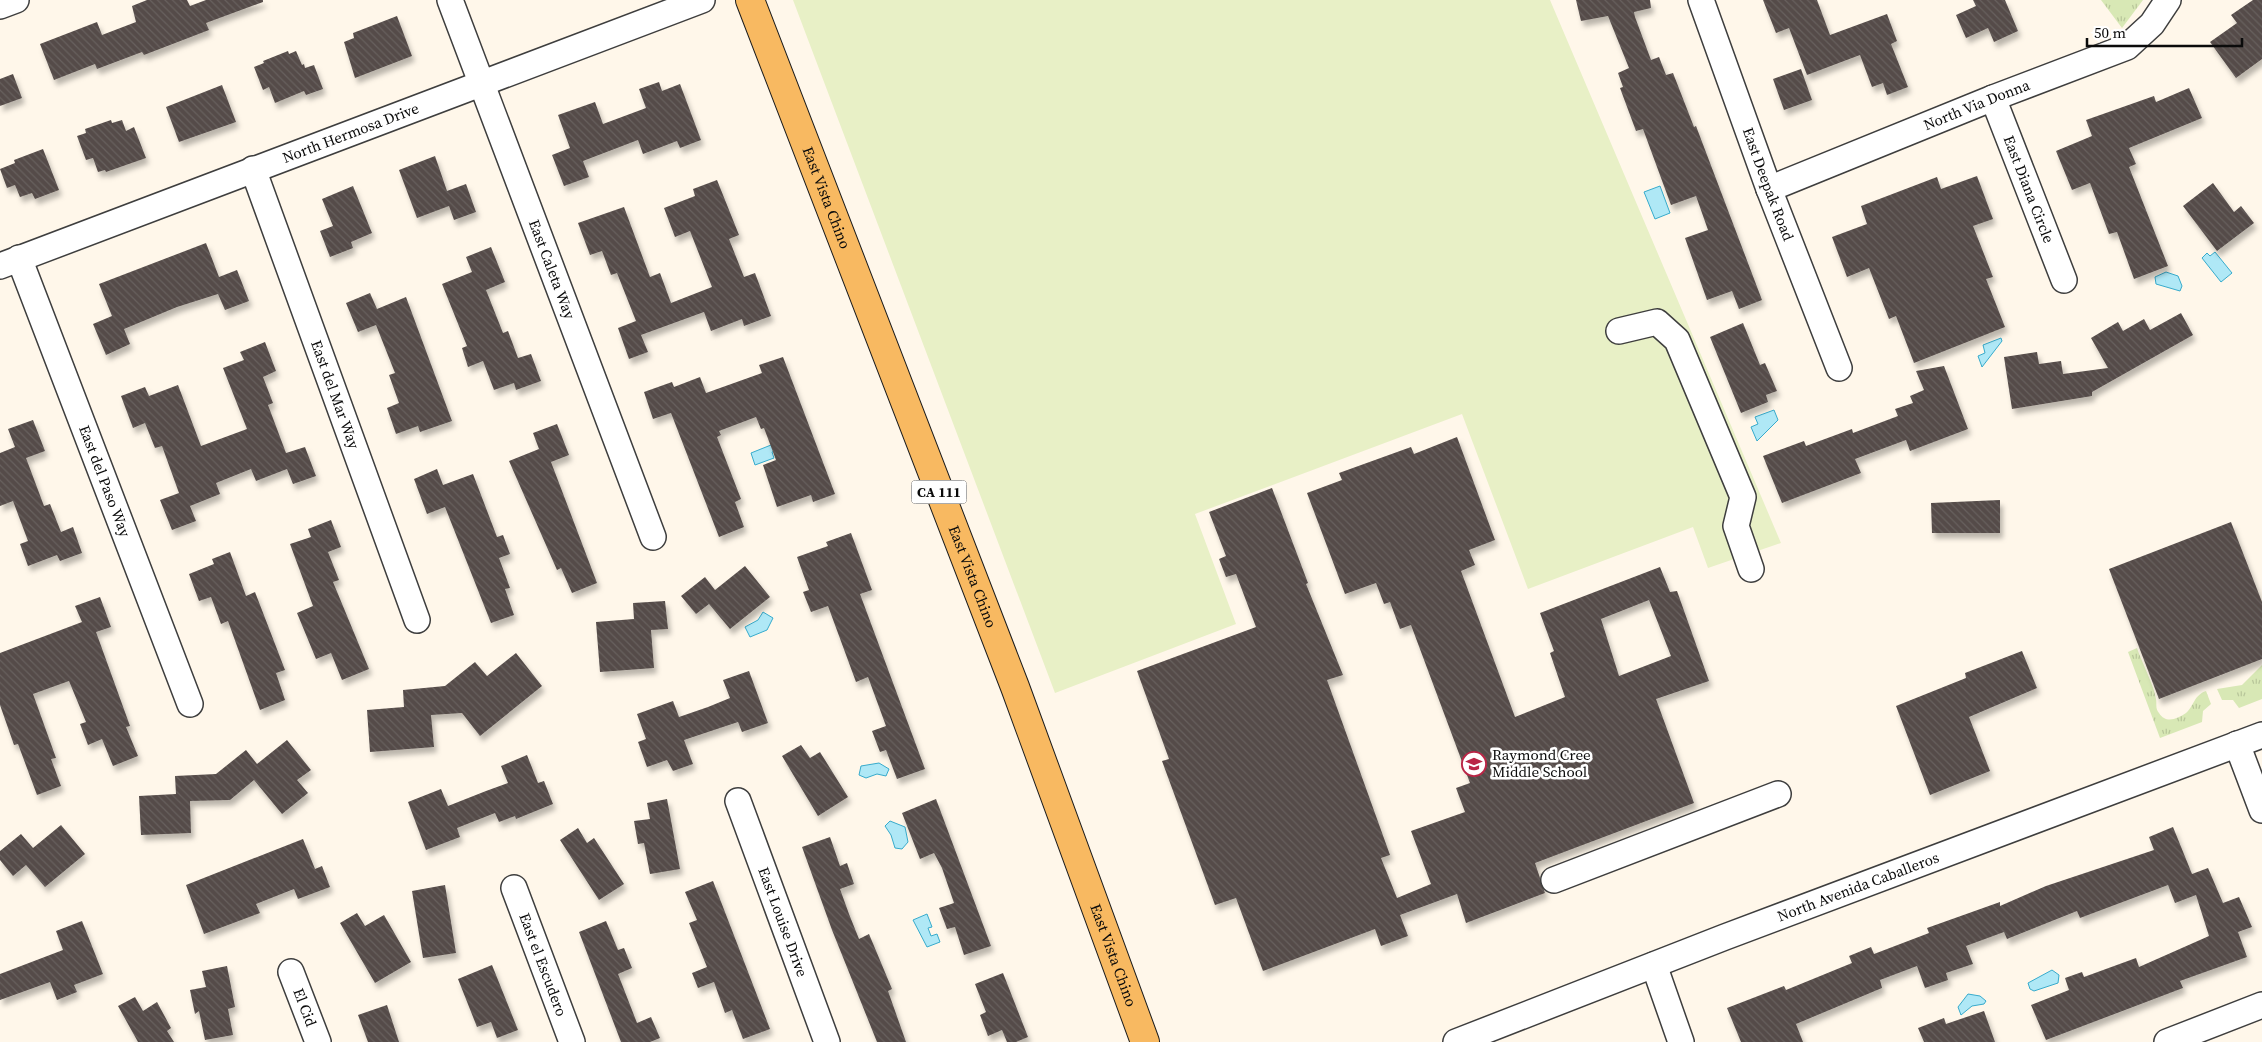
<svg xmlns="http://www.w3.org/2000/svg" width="2262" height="1042" font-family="'Source Serif 4',serif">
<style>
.grass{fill:url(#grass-tufts)}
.pitch{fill:#e8f0c6}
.water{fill:#afe8f6;stroke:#37abcc}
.building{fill:url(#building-back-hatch);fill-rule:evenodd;filter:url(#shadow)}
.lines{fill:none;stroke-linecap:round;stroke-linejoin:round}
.minor-casing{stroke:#3e3e3e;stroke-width:28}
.major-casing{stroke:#1c1c1c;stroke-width:30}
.minor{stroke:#fff;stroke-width:25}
.major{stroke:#f8b961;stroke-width:28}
.labels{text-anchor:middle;stroke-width:5;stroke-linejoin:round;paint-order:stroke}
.shield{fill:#fff;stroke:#545454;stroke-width:1}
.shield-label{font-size:14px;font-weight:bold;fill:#0b0b0b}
.street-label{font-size:15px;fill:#0b0b0b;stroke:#fff}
.poi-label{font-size:15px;fill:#0b0b0b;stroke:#fff;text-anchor:start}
</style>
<defs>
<pattern id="grass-tufts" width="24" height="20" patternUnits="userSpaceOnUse" patternTransform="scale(1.25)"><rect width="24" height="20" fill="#d8e8b5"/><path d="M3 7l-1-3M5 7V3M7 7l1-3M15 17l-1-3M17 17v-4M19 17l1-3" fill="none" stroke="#b8c69a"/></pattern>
<pattern id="building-back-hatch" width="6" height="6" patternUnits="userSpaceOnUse" patternTransform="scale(1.25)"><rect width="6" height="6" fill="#544b48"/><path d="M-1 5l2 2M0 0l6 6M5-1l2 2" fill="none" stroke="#68605e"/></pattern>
<filter id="shadow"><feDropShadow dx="3" dy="5.5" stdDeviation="2.5" flood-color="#0004"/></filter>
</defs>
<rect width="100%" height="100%" fill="#fff7ea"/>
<!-- grass -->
<g class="grass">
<polygon points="2101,0 2143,0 2122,28"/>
<path d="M 2137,648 C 2141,660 2155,688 2156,699 C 2157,704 2155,708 2159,713 C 2166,724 2177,719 2186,713 C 2194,706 2194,695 2206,691 L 2211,704 L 2203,711 L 2202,722 L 2160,738 L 2128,652 Z"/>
<polygon points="2262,665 2262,699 2239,708 2233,700 2222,700 2217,689 2242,685"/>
</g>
<!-- pitch -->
<polygon class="pitch" points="793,0 1550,0 1781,543 1708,568 1693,527 1528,589 1462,414 1195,514 1236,624 1055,693"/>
<!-- water -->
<g class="water">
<polygon points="1660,186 1670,213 1655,219 1644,192"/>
<polygon points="2215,252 2232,273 2221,282 2202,258 2207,253 2210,256"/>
<polygon points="2166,272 2178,276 2182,286 2180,291 2156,284 2155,277"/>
<polygon points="2001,338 2002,341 1982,367 1978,356 1985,353 1983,345"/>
<polygon points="1774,410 1778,420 1757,441 1751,427 1758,424 1755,417"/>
<polygon points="786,439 788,445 772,452 774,458 755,465 751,453"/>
<polygon points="763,612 773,618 767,630 750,637 745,627 758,620"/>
<polygon points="879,763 889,769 886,776 877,774 866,778 859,775 861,766"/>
<polygon points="890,821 905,827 908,842 902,849 895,848 891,835 885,826"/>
<polygon points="927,914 932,927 928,928 931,936 937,934 940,942 927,947 913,920"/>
<polygon points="2052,970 2059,975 2058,983 2034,991 2030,989 2028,983"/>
<polygon points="1968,994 1980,996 1986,1001 1984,1004 1972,1006 1961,1015 1958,1007"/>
</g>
<!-- building -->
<g class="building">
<polygon points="147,0 187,0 190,6 206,0 263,0 263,2 206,23 209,30 144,55 142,52 97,69 95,64 54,80 40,44 97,22 102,35 136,22 132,6"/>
<polygon points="1576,0 1650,0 1651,8 1634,12 1635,17 1651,60 1659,57 1666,75 1673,73 1694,127 1696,126 1762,300 1739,309 1732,291 1707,300 1685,238 1708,230 1696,196 1671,205 1643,129 1636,131 1620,88 1623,87 1618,73 1629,68 1608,16 1581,21"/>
<polygon points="1763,0 1817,0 1830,35 1887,14 1897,41 1891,44 1908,87 1887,95 1883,83 1872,87 1860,55 1807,75 1789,28 1776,33"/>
<polygon points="1973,0 2005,0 2018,31 1994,42 1988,28 1966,38 1956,15 1976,6"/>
<polygon points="2253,0 2262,0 2262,59 2236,78 2210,42 2237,23 2231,15"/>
<polygon points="397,16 412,56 355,78 344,42 354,38 353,33"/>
<polygon points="288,51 289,54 296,51 302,65 304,64 305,68 314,65 323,89 306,95 304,91 275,103 269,87 263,90 254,67 264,63 263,61"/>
<polygon points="1801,69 1812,100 1784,110 1773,79"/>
<polygon points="13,74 22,98 0,106 0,79"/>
<polygon points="659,82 662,91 680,84 701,140 680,148 677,141 643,154 638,140 583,161 589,177 564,186 552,155 570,148 558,115 595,102 603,124 646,108 639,89"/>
<polygon points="222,85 236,122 179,142 166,107"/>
<polygon points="2189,88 2202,118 2129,148 2136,164 2129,167 2168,266 2134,279 2117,232 2109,234 2090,183 2072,190 2056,151 2092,136 2086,120 2154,96 2156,102"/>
<polygon points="111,120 112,123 122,120 126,131 134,127 146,158 106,172 105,170 98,172 93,158 86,160 77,136 86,133 85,129"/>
<polygon points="43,149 59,190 35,199 32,193 20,197 15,185 7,188 0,169 15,163 14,160"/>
<polygon points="435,156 447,191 466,184 476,212 454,220 449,206 417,218 399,170"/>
<polygon points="1977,176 1993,219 1973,226 1993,277 1986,279 2005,327 1914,363 1896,316 1889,319 1869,268 1847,277 1832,237 1867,224 1861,206 1937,177 1941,189"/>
<polygon points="717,180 739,235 729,239 744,277 755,273 771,316 744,326 742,319 711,331 704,312 641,335 648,352 629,359 618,328 636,321 617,273 611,275 602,251 590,255 578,223 624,207 650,277 660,273 671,303 712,287 690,231 675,237 664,208 695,196 693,189"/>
<polygon points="2213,183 2234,212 2241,206 2254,223 2217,251 2183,206"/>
<polygon points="353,186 372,233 351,242 353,248 330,257 320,231 333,226 322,199"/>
<polygon points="206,243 219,277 237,270 249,301 225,310 218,294 177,307 124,329 130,344 106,355 93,324 112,316 99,284"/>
<polygon points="491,247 505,282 486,290 503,333 508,331 518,358 531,354 541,381 516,390 514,383 494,390 483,361 468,367 462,348 467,346 442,284 472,272 466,257"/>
<polygon points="370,293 377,309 406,297 452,421 420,432 418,426 396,434 387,408 399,403 389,375 395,373 376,325 358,332 346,303"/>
<polygon points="2181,313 2193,335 2092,392 2092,396 2012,409 2004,357 2037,352 2039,364 2061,361 2063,374 2108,368 2091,338 2118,322 2123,331 2144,319 2150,330"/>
<polygon points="1743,323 1760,365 1765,363 1777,391 1766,395 1768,402 1741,413 1710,337"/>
<polygon points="265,342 276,371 263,377 273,403 268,405 286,453 305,447 316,476 293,484 287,469 256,481 251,469 216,483 220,494 190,506 196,521 172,530 160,500 179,493 162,446 155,448 145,423 133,428 121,396 145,387 149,396 178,385 201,446 247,429 223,368 244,360 240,352"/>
<polygon points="783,357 835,494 813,502 811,495 777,507 763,465 776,460 764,428 761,429 756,417 719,431 721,435 717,437 741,499 735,502 744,527 719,537 671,413 653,419 644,392 672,382 674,387 700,377 706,393 762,373 759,365"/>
<polygon points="1944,366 1968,429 1910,451 1906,440 1855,459 1861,473 1782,503 1763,456 1804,441 1806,446 1852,429 1853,433 1898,416 1895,409 1913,403 1910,396 1924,390 1916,371"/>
<polygon points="33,420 45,451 26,458 44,506 50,504 61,532 73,527 82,553 60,561 57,555 28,566 20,544 28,541 13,501 0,506 0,453 15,447 8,429"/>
<polygon points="557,424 569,455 551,462 597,583 572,593 561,568 557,570 509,461 539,449 533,433"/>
<path d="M 1457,437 L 1495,540 L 1469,550 L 1475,565 L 1461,571 L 1515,717 L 1565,697 L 1550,653 L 1554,651 L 1540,613 L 1660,567 L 1670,592 L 1677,591 L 1709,681 L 1656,699 L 1694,803 L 1535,863 L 1545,893 L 1466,923 L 1457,894 L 1400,915 L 1408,936 L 1381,946 L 1375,929 L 1263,971 L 1236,898 L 1215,905 L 1162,761 L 1169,759 L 1137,671 L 1256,627 L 1236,574 L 1226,577 L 1219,559 L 1226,556 L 1209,512 L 1272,488 L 1308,583 L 1306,584 L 1343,675 L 1327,680 L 1390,855 L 1381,858 L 1397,898 L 1431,884 L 1411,831 L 1465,812 L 1456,788 L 1470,783 L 1411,625 L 1400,629 L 1390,602 L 1384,604 L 1376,583 L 1345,594 L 1307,493 L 1342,480 L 1339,473 L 1411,447 L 1414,454 ZM 1649,600 L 1671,656 L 1619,676 L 1601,619 Z"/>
<polygon points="437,469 443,485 473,474 497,537 503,535 510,554 499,558 510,588 505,589 514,615 491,623 445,507 427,514 414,479"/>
<polygon points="2000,500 2000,533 1932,533 1931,503"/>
<polygon points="331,520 341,547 328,552 339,580 333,582 369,669 342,680 331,653 316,659 297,613 313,606 290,544 311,537 308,529"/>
<polygon points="2231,522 2262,602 2262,659 2159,699 2109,569"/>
<polygon points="851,533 872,590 860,594 925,769 897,779 886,750 880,752 872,731 886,726 868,677 856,682 828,606 811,612 803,592 809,590 797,557 828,546 826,542"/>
<polygon points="230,552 246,596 255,592 285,670 276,673 285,700 260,710 228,621 221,624 211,597 199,601 189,574 214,564 212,559"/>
<polygon points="745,566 770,597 730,629 709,604 696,614 681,596 705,577 715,590"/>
<polygon points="100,597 111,627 96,632 130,726 126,727 138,756 113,766 102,739 88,745 80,724 86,722 69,681 33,694 56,758 51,759 61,786 37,795 18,744 14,745 0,705 0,653 82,622 75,606"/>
<polygon points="665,601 668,629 651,630 654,668 600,672 596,622 634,619 633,603"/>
<polygon points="2022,651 2037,688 1969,717 1990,771 1930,795 1896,706 1966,678 1965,673"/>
<polygon points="516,653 542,686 480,736 462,713 431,715 434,747 370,752 367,710 404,707 403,690 445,686 475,662 487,676"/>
<polygon points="749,671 768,723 742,732 738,722 684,740 693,764 673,771 667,760 647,767 638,742 646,739 637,714 673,701 679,717 708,707 730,698 723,680"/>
<polygon points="287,740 311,770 297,780 308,793 282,814 254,780 230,800 190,801 191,833 141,835 139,796 176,794 175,776 216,774 246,750 257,764"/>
<polygon points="801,745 810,758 820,752 848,797 818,816 782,756"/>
<polygon points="527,755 538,783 544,781 553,804 516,819 515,816 499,822 495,813 457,828 460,837 426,850 408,802 441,789 448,806 486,791 508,783 501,766"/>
<polygon points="667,799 680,869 650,874 644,843 638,844 634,821 650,819 647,803"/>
<polygon points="936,799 991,946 964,955 955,927 947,929 939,908 954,903 942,868 934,853 920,859 902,813"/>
<polygon points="61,825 85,854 45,887 26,865 13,876 0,860 0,851 21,834 33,848"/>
<polygon points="2173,827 2192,874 2208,868 2223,903 2239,897 2252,927 2238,932 2247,957 2180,981 2183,988 2046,1040 2031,1005 2069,990 2065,978 2082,972 2084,977 2136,958 2139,967 2209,936 2196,895 2175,903 2168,885 2080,918 2077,911 2007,939 2004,932 1966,946 1973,964 1946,973 1948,980 1925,988 1917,966 1880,980 1882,988 1796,1024 1803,1042 1741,1042 1727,1008 1784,986 1786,990 1852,963 1849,956 1871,947 1874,954 1929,933 1927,928 2000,902 2000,906 2046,886 2154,850 2149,837"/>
<polygon points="578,828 587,843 594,838 624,884 599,900 560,840"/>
<polygon points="830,837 840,866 847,863 854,884 840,889 849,914 859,939 869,934 892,989 888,991 906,1042 877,1042 832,930 802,847"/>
<polygon points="303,839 315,869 322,866 330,887 298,899 294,889 256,904 260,913 204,934 186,885"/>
<polygon points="713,881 770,1029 743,1039 732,1010 725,1013 714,982 698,988 692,973 707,967 689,923 697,920 685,892"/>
<polygon points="445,885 456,953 423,958 412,891"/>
<polygon points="357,913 365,926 384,915 411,962 375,983 340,923"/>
<polygon points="82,921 103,974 74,985 77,992 57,1000 50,982 0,1000 0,974 63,950 56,931"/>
<polygon points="606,921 618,950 624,948 632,968 618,974 637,1023 651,1017 660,1038 650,1042 621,1042 579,932"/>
<polygon points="492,965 518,1030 497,1038 491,1022 477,1027 458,979"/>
<polygon points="227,966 235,1007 228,1009 233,1035 205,1040 199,1011 195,1014 190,990 206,987 202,971"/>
<polygon points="1003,973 1028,1037 1016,1042 1007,1042 1002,1030 988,1036 980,1015 986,1012 975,984"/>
<polygon points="135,997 143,1011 157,1002 171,1028 167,1031 174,1042 138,1042 118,1006"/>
<polygon points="387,1005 399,1042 368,1042 358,1015"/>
<polygon points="1984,1011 1995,1042 1924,1042 1918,1028 1944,1018 1946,1024"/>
</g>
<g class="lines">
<defs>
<g id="minor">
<path id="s1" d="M 450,0 L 653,537"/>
<path id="s2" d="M 1701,0 L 1769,189 L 1839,368"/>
<polyline points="0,6 16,0"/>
<path id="s3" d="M 1993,98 L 2064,280"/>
<path id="s4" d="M 253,169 L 417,620"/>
<path id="s5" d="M 1769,189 L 1993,98 L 2127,47 L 2152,24 L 2168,0"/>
<path id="s6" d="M 19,258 L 190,704"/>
<path id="s7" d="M 0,266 L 702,0"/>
<polyline points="1619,331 1657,322 1677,340 1743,497 1736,526 1751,569"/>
<polyline points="2237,744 2262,810"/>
<path id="s8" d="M 738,801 L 827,1042"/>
<polyline points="1554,880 1778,794"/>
<path id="s9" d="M 514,888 L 572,1042"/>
<polyline points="1654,965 1681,1042"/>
<path id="s10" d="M 291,972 L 318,1042"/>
<path id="s11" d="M 1456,1042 L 1725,937 L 2262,735"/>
<polyline points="2167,1042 2262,1005"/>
</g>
<g id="major">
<path id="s12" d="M 750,0 L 1015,687 L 1145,1042"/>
</g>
</defs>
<!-- minor casing -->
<use href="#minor" class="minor-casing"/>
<!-- major casing -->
<use href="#major" class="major-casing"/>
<!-- minor -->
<use href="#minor" class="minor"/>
<!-- major -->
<use href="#major" class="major"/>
</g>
<!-- icons -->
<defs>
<symbol id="school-ring" viewBox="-11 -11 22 22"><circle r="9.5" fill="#fff" stroke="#ba2546" stroke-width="1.5"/><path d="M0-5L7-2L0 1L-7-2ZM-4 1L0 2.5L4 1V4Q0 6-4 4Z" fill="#ba2546"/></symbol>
</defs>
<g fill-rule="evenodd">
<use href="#school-ring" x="1460" y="750" width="28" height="28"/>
</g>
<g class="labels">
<!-- shield labels -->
<rect class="shield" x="911.5" y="480.5" width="55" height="23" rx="4"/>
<g class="shield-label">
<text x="939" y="497">CA 111</text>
</g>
<!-- street labels -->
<g class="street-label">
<text dy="5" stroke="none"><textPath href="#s5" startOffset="224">North Via Donna</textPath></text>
<text dy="5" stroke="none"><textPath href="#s7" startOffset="375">North Hermosa Drive</textPath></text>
<text dy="5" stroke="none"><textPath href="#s2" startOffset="196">East Deepak Road</textPath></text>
<text dy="5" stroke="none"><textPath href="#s3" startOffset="98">East Diana Circle</textPath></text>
<text dy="5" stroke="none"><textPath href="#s12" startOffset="212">East Vista Chino</textPath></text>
<text dy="5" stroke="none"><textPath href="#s1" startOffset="288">East Caleta Way</textPath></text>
<text dy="5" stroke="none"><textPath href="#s4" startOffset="240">East del Mar Way</textPath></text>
<text dy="5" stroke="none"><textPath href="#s6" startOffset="239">East del Paso Way</textPath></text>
<text dy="5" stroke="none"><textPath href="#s12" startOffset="618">East Vista Chino</textPath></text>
<text dy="5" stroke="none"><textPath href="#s11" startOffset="431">North Avenida Caballeros</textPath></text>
<text dy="5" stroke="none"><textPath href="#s8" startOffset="129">East Louise Drive</textPath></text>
<text dy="5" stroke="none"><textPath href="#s12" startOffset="1022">East Vista Chino</textPath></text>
<text dy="5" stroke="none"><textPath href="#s9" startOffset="82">East el Escudero</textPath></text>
<text dy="5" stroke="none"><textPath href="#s10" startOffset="38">El Cid</textPath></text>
</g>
<!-- poi labels -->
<g class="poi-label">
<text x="1492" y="760">Raymond Cree<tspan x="1492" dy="17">Middle School</tspan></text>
</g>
</g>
<!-- scale -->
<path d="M2087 38v8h155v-8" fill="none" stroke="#0b0b0b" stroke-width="2.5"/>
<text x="2094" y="38" font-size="15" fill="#0b0b0b" stroke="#ffffff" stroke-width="4" paint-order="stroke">50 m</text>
</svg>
